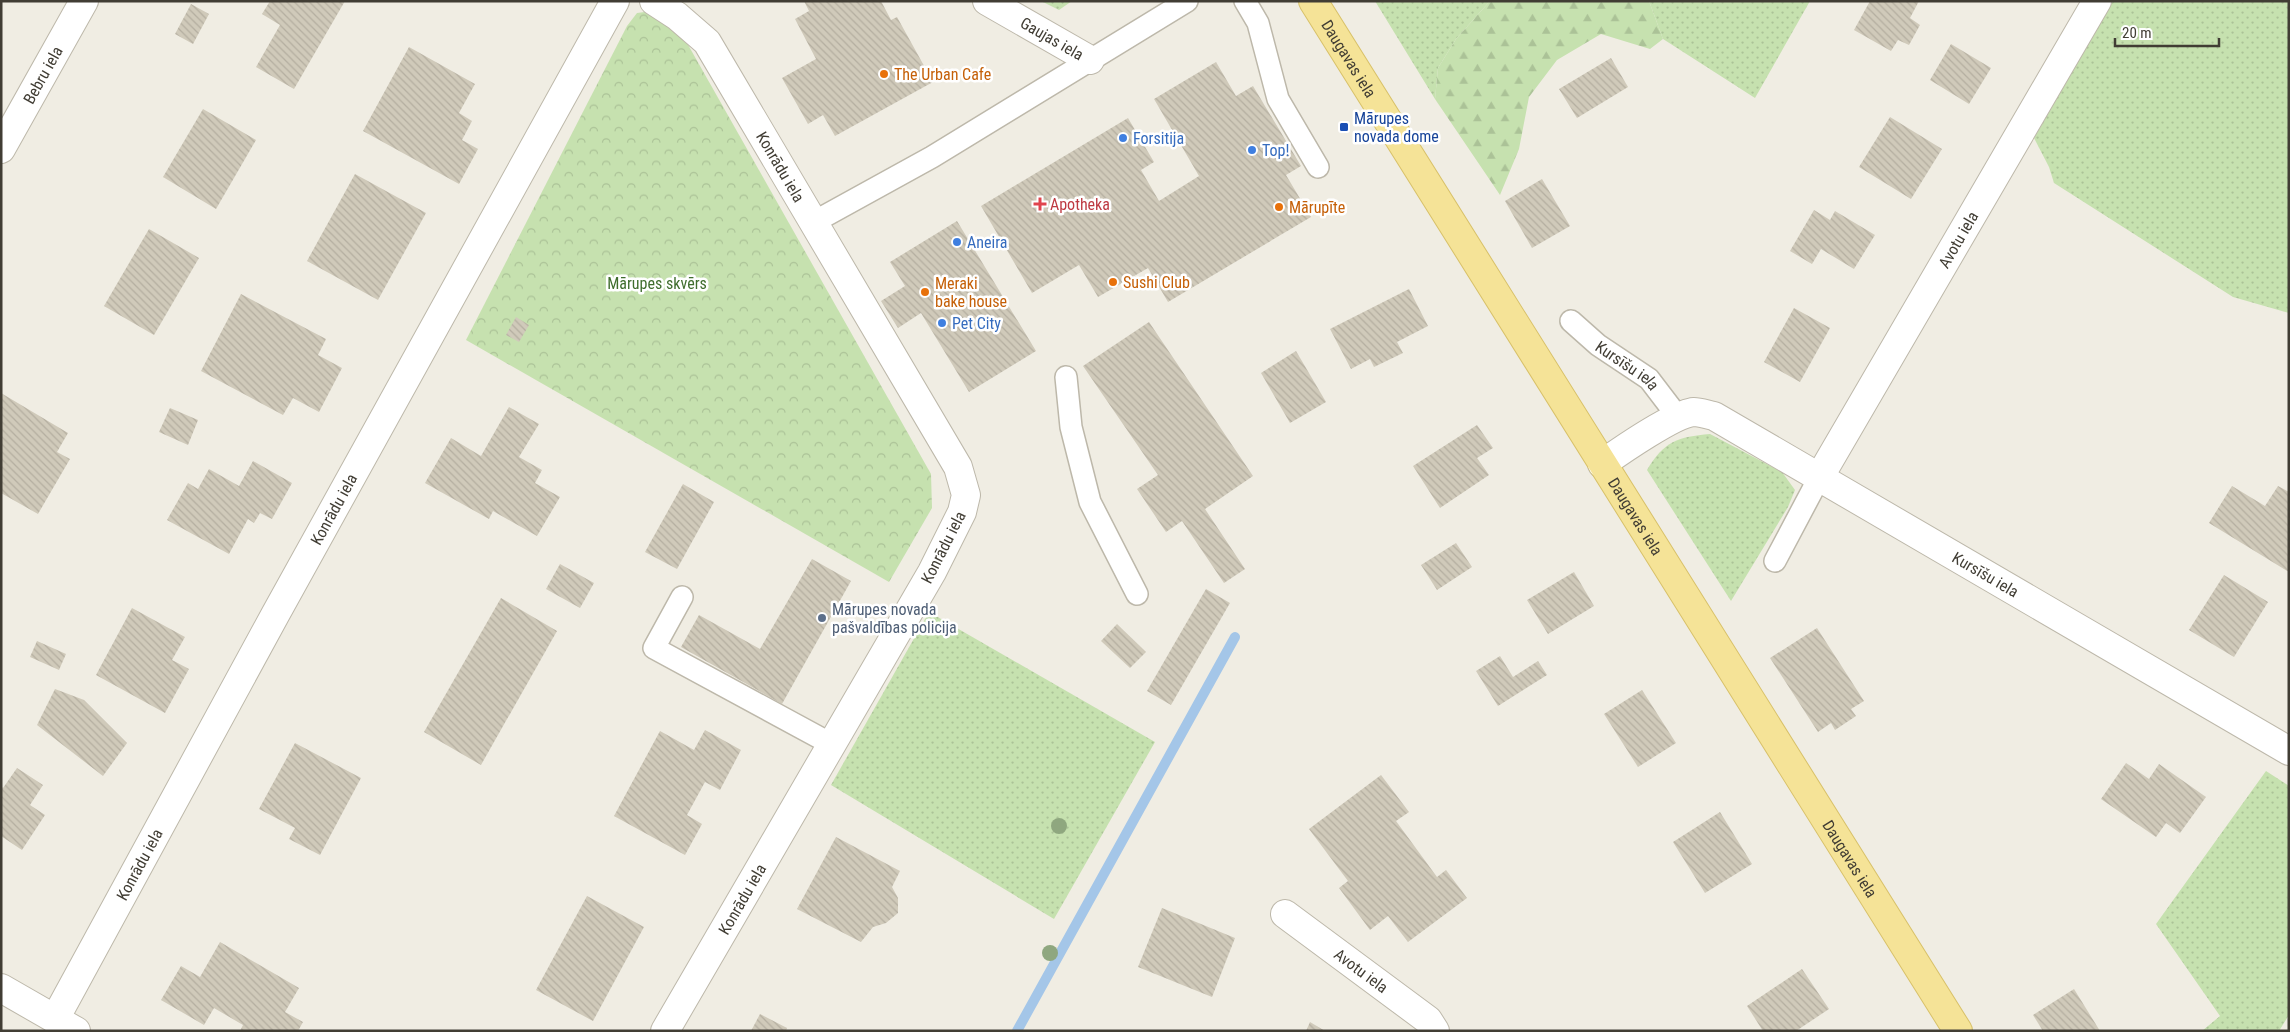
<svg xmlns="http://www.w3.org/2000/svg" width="2290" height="1032" font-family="'Roboto Condensed',sans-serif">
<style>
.grass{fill:url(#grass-dots)}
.forest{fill:url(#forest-firs)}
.park{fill:url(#park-crowns)}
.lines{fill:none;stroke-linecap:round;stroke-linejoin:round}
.stream{stroke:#a4c6e8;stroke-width:10}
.building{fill:url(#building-back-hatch)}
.lane-casing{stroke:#bdb8aa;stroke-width:24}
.street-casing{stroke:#bdb8aa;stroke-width:30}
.primary-casing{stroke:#d8c169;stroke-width:30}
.lane{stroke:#fff;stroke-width:21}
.street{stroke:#fff;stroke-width:28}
.primary{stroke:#f5e397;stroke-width:28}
.tree{fill:#8fa77f}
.food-dot{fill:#e8710a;stroke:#fff;stroke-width:2}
.transit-dot{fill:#1a4fb4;stroke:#fff;stroke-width:2}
.shop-dot{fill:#3f7fe0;stroke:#fff;stroke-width:2}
.health-dot{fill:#e0444e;stroke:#fff;stroke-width:2}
.service-dot{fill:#5c6f8a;stroke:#fff;stroke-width:2}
.labels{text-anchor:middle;stroke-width:5;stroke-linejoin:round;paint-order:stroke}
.street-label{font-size:16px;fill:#413d34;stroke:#fff}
.food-label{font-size:16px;fill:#c56008;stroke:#fff;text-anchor:start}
.transit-label{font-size:16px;fill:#164399;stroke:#fff;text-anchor:start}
.shop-label{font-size:16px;fill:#366cbe;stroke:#fff;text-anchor:start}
.health-label{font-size:16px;fill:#be3a42;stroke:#fff;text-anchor:start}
.park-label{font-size:16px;fill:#3f6d2d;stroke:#fff}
.service-label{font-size:16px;fill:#4e5e75;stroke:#fff;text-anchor:start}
</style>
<defs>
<pattern id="grass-dots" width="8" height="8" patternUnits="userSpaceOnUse" patternTransform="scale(1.25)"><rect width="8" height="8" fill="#c6e1af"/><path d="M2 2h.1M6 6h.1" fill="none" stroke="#abc297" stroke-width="1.8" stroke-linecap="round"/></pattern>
<pattern id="forest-firs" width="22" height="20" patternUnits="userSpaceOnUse" patternTransform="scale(1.25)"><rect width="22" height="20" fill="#c6e1af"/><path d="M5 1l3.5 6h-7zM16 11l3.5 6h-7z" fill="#abc297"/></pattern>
<pattern id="park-crowns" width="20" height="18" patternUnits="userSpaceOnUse" patternTransform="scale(1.25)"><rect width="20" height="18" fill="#c6e1af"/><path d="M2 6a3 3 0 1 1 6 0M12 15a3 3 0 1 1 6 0" fill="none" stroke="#abc297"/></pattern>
<pattern id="building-back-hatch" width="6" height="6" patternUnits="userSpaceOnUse" patternTransform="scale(1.25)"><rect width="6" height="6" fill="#d0caba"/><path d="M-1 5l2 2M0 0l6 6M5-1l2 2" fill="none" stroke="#b4aea0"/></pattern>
</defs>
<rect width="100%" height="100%" fill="#f0ede3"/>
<!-- grass -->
<g class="grass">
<polygon points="1041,1 1072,1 1059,10"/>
<polygon points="1375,1 1490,1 1456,39 1438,68 1435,99"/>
<polygon points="1649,1 1810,1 1755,98 1663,39"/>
<polygon points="2113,1 2289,1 2289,313 2233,297 2054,183 2049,167 2034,138"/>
<path d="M 1710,434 L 1782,472 L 1795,490 L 1788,507 L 1731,601 L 1647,470 C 1664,441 1678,437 1710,434 Z"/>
<polygon points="929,612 1155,742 1054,919 831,785"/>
<polygon points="2266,771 2289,786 2289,1015 2279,1031 2202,1031 2220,1016 2156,924"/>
</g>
<!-- forest -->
<polygon class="forest" points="1490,1 1649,1 1663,39 1650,49 1601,34 1557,60 1529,97 1519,149 1500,195 1435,99 1438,68 1456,39"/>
<!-- park -->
<polygon class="park" points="660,10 674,20 931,474 932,508 889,582 466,340 627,26 637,13"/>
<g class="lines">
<!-- stream -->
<polyline class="stream" points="1017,1031 1235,637"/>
</g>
<!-- building -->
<g class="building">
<polygon points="270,1 345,1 294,89 256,67 280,25 262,14"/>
<polygon points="804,1 881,1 891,20 897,17 933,82 835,136 823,115 808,124 782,78 816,59 795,19 809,11"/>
<polygon points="1870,1 1919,1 1910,18 1920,25 1909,45 1898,40 1891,51 1854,30"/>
<polygon points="191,4 209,14 193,44 175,34"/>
<polygon points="1951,44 1991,68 1969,104 1930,80"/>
<polygon points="409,47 475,84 459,113 472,121 462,140 478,149 459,184 363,131"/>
<polygon points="1611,58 1628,87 1577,118 1559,89"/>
<polygon points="1216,62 1236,96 1253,86 1301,166 1286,175 1311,217 1168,302 1148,268 1098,297 1079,265 1032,293 981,206 1128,118 1154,162 1141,170 1159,201 1199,176 1154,99"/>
<polygon points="203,109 256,140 216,209 163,177"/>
<polygon points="1890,117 1942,149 1911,199 1859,167"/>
<polygon points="355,174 426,213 378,300 307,261"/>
<polygon points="1542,179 1570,226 1532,248 1505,201"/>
<polygon points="1814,210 1830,220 1835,211 1875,235 1854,269 1821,249 1812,264 1790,251"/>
<polygon points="957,221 1036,351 969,392 921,313 898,328 881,301 905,286 890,262"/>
<polygon points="149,229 199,258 154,335 104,306"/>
<polygon points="1409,289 1428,326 1397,342 1403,353 1374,367 1370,359 1351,369 1330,329"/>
<polygon points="241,294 326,339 318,355 342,368 319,412 293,398 283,415 201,371"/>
<polygon points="1794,308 1830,328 1800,382 1764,362"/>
<polygon points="516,317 529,325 519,342 506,335"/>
<polygon points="1149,322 1253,476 1205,509 1245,569 1224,583 1182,521 1166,532 1137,489 1158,475 1083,366"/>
<polygon points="1296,351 1326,402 1290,423 1261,373"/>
<polygon points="1,393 68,433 57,452 70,459 38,514 1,493"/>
<polygon points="509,407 539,424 519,457 542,470 535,483 560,497 537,536 493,511 489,519 425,483 451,438 481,456"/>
<polygon points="170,408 198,420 188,445 159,432"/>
<polygon points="1477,425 1493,448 1477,458 1489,475 1440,508 1413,466"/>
<polygon points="253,461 292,483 272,519 260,513 254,523 248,519 229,554 167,520 188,483 198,489 209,469 239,486"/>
<polygon points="683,484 714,502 677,569 645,552"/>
<polygon points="2232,486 2265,506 2278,486 2289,492 2289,572 2209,523"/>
<polygon points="1456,543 1472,567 1437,590 1421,565"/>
<polygon points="812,559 851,581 782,704 681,647 699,615 760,649"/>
<polygon points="560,564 594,583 580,608 546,589"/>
<polygon points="1574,572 1594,606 1548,634 1527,600"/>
<polygon points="2224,575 2268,602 2234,657 2189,630"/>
<polygon points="1206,589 1230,603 1171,705 1147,691"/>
<polygon points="501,598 557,631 481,765 424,732"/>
<polygon points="132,608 185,637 172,660 189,669 165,713 96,675"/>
<polygon points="1117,624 1146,652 1130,668 1101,641"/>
<polygon points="1817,628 1864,701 1851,709 1856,716 1835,730 1831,723 1818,732 1770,658"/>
<polygon points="37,641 66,654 59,670 30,657"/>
<polygon points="1500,656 1513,677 1538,661 1547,675 1498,706 1476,671"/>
<polygon points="55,689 84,700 127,743 103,776 37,725"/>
<polygon points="1642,690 1676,743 1638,767 1604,714"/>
<polygon points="705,730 741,750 720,790 705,782 687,815 702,824 685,855 614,816 660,731 694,750"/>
<polygon points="295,743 361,778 320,855 289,839 295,828 259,809"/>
<polygon points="2126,763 2149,779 2159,764 2206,797 2180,833 2166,823 2156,837 2101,799"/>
<polygon points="17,768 43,785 30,805 45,815 22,850 1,836 1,786 3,788"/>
<polygon points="1381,775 1409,812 1396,821 1437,877 1446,870 1467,898 1408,942 1388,916 1370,930 1339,888 1348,881 1309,829"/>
<polygon points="1720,812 1752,864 1705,893 1673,842"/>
<polygon points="836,837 900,871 892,887 898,898 898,913 886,923 873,927 861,942 797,909"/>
<polygon points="587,896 644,927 593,1021 536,990"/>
<polygon points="1162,908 1235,938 1212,997 1138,967"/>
<polygon points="220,942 299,988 285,1012 303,1022 298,1031 240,1031 243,1025 214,1008 204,1025 161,1000 181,966 200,977"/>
<polygon points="1802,969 1829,1009 1796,1031 1763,1031 1747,1006"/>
<polygon points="2074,989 2100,1031 2043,1031 2033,1015"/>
<polygon points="760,1014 787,1028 786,1031 751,1031"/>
<polygon points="1310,1022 1325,1031 1306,1031"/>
</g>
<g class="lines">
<defs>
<g id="lane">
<polyline points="1245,1 1258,23 1278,99 1318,167"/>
<polyline points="814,222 932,157 1187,1"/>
<path id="s1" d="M 1571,321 L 1598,345 L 1649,379 L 1678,417"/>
<polyline points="1066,377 1071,427 1090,502 1137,594"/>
<polyline points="1775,561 1819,478"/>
<polyline points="682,597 654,648 833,745"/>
</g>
<g id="street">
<path id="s2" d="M 654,1 L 677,16 L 707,42 L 958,467 L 966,495 L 962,512 L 932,572 L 665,1031"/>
<path id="s3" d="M 987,1 L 1090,60"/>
<path id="s4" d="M 1,149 L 84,1"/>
<path id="s5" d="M 1602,464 C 1619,452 1675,413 1694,412 C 1700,412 1708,415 1714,416 L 2289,751"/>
<path id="s6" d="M 1819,478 L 2097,1"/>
<path id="s7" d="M 1285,914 L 1428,1020 L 1435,1031"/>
<polyline points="1,988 76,1031"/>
<path id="s8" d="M 55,1019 L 275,615 L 615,1"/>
</g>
<g id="primary">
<path id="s9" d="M 1313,1 L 1958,1031"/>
</g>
</defs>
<!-- lane casing -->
<use href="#lane" class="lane-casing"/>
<!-- street casing -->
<use href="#street" class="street-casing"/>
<!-- primary casing -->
<use href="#primary" class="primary-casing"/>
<!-- lane -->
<use href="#lane" class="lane"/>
<!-- street -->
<use href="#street" class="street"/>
<!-- primary -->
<use href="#primary" class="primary"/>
</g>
<!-- trees -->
<g class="tree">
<circle cx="1059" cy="826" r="8"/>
<circle cx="1050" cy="953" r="8"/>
</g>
<!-- markers -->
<g class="food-dot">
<circle cx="884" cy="74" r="5"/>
<circle cx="1279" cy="207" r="5"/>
<circle cx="1113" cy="282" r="5"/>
<circle cx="925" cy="292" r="5"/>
</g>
<rect class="transit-dot" x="1339" y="122" width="10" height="10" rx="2.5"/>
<g class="shop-dot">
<circle cx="1123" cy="138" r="5"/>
<circle cx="1252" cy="150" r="5"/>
<circle cx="957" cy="242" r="5"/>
<circle cx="942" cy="323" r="5"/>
</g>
<path class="health-dot" d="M1037.5 196.5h5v5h5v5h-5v5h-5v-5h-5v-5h5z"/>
<circle class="service-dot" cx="822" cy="618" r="5"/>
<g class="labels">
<!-- street labels -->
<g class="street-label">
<text dy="6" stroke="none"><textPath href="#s3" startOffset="75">Gaujas iela</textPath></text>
<text dy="6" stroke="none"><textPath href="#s9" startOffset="68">Daugavas iela</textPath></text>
<text dy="6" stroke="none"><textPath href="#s4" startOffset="85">Bebru iela</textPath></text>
<text dy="6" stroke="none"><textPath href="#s2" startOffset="212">Konrādu iela</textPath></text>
<text dy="6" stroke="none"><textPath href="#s6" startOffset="276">Avotu iela</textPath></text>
<text dy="6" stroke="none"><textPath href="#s1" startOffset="72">Kursīšu iela</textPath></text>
<text dy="6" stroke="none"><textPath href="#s8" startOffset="581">Konrādu iela</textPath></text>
<text dy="6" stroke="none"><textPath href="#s9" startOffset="608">Daugavas iela</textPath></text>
<text transform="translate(943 547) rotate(-63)" y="6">Konrādu iela</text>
<text dy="6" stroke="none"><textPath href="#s5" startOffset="441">Kursīšu iela</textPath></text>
<text dy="6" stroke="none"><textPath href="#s9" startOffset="1012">Daugavas iela</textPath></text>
<text dy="6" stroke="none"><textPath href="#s8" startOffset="176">Konrādu iela</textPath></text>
<text transform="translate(742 899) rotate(-60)" y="6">Konrādu iela</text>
<text dy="6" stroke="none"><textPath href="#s7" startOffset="95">Avotu iela</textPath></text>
</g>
<!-- food labels -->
<g class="food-label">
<text x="894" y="80">The Urban Cafe</text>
<text x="1289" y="213">Mārupīte</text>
<text x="1123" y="288">Sushi Club</text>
<text x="935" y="289">Meraki<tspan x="935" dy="18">bake house</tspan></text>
</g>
<!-- transit labels -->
<g class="transit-label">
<text x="1354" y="124">Mārupes<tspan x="1354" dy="18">novada dome</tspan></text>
</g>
<!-- shop labels -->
<g class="shop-label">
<text x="1133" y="144">Forsitija</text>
<text x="1262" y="156">Top!</text>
<text x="967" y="248">Aneira</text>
<text x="952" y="329">Pet City</text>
</g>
<!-- health labels -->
<g class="health-label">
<text x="1050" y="210">Apotheka</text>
</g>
<!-- park labels -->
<g class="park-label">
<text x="657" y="289">Mārupes skvērs</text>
</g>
<!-- service labels -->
<g class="service-label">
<text x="832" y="615">Mārupes novada<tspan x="832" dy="18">pašvaldības policija</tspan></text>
</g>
</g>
<!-- border -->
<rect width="2290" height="1032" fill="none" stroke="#413d34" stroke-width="5"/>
<!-- scale -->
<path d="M2115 38v8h104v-8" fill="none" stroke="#413d34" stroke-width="2.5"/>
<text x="2122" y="38" font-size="15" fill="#413d34" stroke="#ffffff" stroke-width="4" paint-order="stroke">20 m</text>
</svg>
